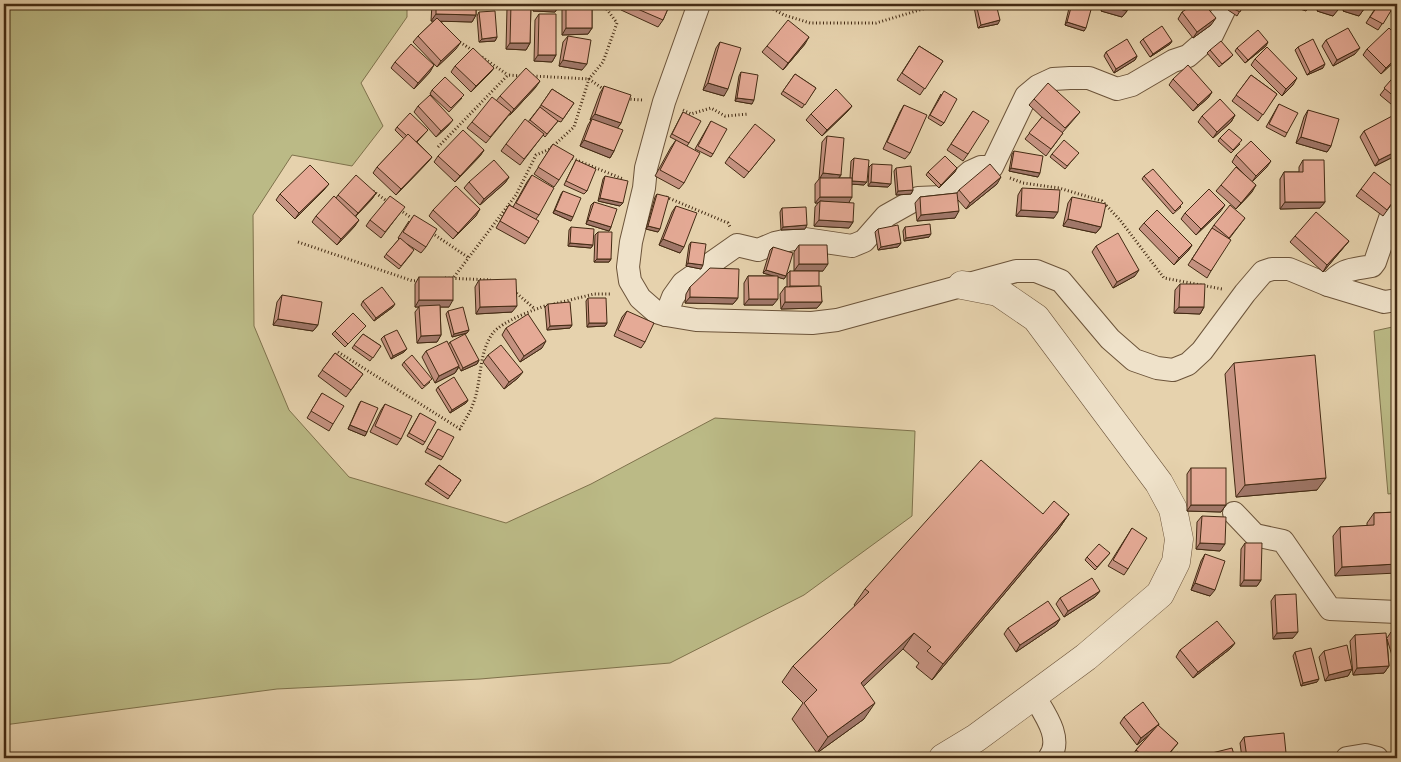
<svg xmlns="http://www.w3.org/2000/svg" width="1401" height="762" font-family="Alegreya,serif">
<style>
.green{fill:#bbba86;stroke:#7f724c}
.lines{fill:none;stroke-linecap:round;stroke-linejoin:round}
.minor-casing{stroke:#6c543a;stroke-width:24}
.tertiary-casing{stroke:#6c543a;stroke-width:29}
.path{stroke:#432a13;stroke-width:3;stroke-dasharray:1 2.5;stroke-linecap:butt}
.minor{stroke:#efe2ca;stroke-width:22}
.tertiary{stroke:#efe2ca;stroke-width:28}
.wall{fill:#c59281;stroke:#432a13}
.shaded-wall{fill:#a07769;stroke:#432a13}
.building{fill:#e5aa96;stroke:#432a13}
</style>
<rect width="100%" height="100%" fill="#e6d2ad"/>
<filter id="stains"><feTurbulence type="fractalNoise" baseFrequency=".004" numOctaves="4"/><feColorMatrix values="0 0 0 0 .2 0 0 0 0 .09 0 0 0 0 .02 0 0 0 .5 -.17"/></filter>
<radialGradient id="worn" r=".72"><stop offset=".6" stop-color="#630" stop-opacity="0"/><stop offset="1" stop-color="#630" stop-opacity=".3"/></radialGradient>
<!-- green -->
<g class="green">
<polygon points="4,4 407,4 407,17 361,83 383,126 352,166 292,155 253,215 254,326 289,410 349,477 506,523 591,484 715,418 915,431 912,516 804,595 670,663 480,679 277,689 4,725"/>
<polygon points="1397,326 1397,493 1388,494 1374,331"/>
</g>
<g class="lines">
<defs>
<g id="minor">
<polyline points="699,4 664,102 646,168 644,188 631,242 628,267 630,281 640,298 656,312 666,315 696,320 812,323 837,320 1016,271 1036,271 1061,281 1110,339 1134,360 1157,368 1173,370 1188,364 1202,351 1245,293 1263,272 1272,269 1289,269 1328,285 1384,302 1397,300"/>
<path d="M 1328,285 C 1344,268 1350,270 1372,266 L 1375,262 L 1397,198"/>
<polyline points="666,315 673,297 683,283 737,245 758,250 775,243 798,238 852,246 864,241 886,216 918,198 941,197 970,172 981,167 992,167 1026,96 1038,86 1053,79 1070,78 1089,78 1117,89 1132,85 1173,61 1188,56 1212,35 1227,4"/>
<polyline points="1234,513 1255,535 1283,541 1330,609 1397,612"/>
<path d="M 1034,696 C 1044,713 1064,739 1049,758"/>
<polyline points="1347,758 1365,755 1377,758"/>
</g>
<polyline id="tertiary" points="943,758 976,738 1086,657 1160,594 1176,562 1179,539 1173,509 1159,483 1036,318 998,292 962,285"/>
</defs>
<!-- minor casing -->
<use href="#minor" class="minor-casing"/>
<!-- tertiary casing -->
<use href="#tertiary" class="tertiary-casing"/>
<!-- path -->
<g class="path">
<polyline points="764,4 784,15 810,23 876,23 923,9 953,4"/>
<polyline points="457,40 475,52"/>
<polyline points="482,57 508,75"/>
<polyline points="533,76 589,79 606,91"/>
<polyline points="627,99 643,100"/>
<polyline points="683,110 691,114 711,108 725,116 749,114"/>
<polyline points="438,147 508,75 522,76"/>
<polyline points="569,157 623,179"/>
<polyline points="1010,178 1023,183 1059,188 1102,201 1120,220 1164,278 1222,289"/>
<polyline points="373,191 388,202"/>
<polyline points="666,197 728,223 730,227"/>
<polyline points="400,210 413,219"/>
<polyline points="432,233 469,258"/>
<polyline points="298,242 413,281 421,280"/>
<polyline points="454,277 516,195 536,155 550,149 574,127 589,79 603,62 617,23 603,4"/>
<polyline points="445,278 491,280"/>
<polyline points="514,291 535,309"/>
<polyline points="554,304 594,294 612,294"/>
<path d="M 338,352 L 460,429 C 464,421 470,413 473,404 C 482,382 478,353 493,333 C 501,322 535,309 548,305"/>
</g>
<!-- minor -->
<use href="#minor" class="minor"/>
<!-- tertiary -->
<use href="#tertiary" class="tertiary"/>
</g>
<!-- wall -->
<g class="wall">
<polygon points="432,4 476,4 476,15 472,22 441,21 456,49 437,67 413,42 418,36 434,21 431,21"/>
<polygon points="510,4 531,4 530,43 526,50 506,49 507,8"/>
<polygon points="533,4 559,4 559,6 555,12 533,11"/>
<polygon points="562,4 592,4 592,28 588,34 562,35"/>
<polygon points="624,4 670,4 663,20 658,27 621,10"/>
<polygon points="883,4 901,4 884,8"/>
<polygon points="976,4 998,24 978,28 974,7"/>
<polygon points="1070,4 1083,4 1084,31 1065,25"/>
<polygon points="1103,4 1129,4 1127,11 1122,17 1101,11"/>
<polygon points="1231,4 1244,4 1237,16 1228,10"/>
<polygon points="1320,4 1340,4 1333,16 1317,11"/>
<polygon points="1345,4 1365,4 1364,9 1359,16 1343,11"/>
<polygon points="1378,4 1395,4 1378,30 1366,23"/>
<polygon points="479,12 497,37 495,41 479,42 477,16"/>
<polygon points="1182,12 1211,25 1193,38 1178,19"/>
<polygon points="539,14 556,55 552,62 534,61 535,20"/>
<polygon points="1397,27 1397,59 1381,74 1363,55 1367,49 1393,32"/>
<polygon points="568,36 582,70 559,66 563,42"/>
<polygon points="1143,39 1172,41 1170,44 1150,57 1140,42"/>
<polygon points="1326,40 1355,54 1333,66 1322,46"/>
<polygon points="720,42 724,96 703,90 716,48"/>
<polygon points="805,44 783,70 762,52 767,46"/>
<polygon points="919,46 943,61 920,95 897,80"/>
<polygon points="1266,46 1245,63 1235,51 1237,48"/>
<polygon points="1298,47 1323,68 1307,75 1295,50"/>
<polygon points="1210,50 1233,55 1230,58 1219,67 1207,53"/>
<polygon points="1106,52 1137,56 1135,60 1114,73 1104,56"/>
<polygon points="1255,59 1293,85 1282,96 1251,65"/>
<polygon points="395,62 430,72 414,89 391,68"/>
<polygon points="455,66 494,68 489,74 471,92 451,72"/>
<polygon points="741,72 752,104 735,101 739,76"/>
<polygon points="1397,73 1397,109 1380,95"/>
<polygon points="795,74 816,88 802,108 781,94"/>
<polygon points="1251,75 1277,94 1258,121 1232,101"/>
<polygon points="1173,79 1212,92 1208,98 1193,111 1169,85"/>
<polygon points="604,86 621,123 617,128 614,151 610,158 580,146 588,125 591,120 590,120 600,93"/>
<polygon points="536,87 510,115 509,115 486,143 467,128 472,122 496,101 500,96"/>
<polygon points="552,89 574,103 561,122 558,121 545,137 543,135 520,165 501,151 506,144 528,122 539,108"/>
<polygon points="432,90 462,98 449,112 430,94"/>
<polygon points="941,94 944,123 941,126 928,118"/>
<polygon points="1034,99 1080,112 1075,118 1062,133 1063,133 1046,156 1025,139 1042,117 1045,120 1029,105"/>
<polygon points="1279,104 1287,133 1285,137 1266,127"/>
<polygon points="904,105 910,153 905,159 883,149 900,112"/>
<polygon points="418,106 448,126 436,137 414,112"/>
<polygon points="852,106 847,112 822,136 806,120 811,114"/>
<polygon points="1308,110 1331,146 1327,152 1296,143 1304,117"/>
<polygon points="973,111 968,154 963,161 947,150"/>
<polygon points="683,112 689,143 687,146 684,183 679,189 655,176 671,147 676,140 670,137"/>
<polygon points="1235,115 1231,122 1213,138 1198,122 1202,116"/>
<polygon points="711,121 713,154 711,157 695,149"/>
<polygon points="1397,122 1397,155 1375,166 1360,137 1364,131"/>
<polygon points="397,127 428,130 417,142 432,157 427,163 396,195 373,173 377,167 404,139 395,130"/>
<polygon points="827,136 841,175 839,178 850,178 851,161 854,158 864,185 852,184 849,202 853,222 849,228 814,226 815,207 818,203 815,203 815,184 819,179 822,142"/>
<polygon points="1220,138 1240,144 1231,153 1218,141"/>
<polygon points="775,140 744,178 725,163 729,157"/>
<polygon points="553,144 559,180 554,187 534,174"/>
<polygon points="484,150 480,156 455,182 434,162 438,156"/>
<polygon points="1014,151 1038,177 1009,171 1012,154"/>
<polygon points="1052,154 1076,156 1065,169 1050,157"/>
<polygon points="1236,155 1267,167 1252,182 1252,192 1236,209 1216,191 1221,185 1248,178 1232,162"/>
<polygon points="576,160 587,191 584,194 564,185"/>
<polygon points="1303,160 1325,202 1320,208 1280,209 1280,179 1284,172 1299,172 1299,167"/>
<polygon points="872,164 888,187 868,186 869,167"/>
<polygon points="896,168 913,190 911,194 896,195 894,171"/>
<polygon points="957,168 939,188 926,175 928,172"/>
<polygon points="532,175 539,215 536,219 529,238 525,244 496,228 509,205 513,207 527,182"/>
<polygon points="605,176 620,206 598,201 603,179"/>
<polygon points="1144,176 1181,207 1173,214 1142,179"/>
<polygon points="509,177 505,183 480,205 464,188 469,182"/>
<polygon points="997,184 966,209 958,200 955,218 917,221 915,203 920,197 957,193 959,190"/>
<polygon points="1022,188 1054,218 1016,216 1018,195"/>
<polygon points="1361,189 1397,197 1383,216 1356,196"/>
<polygon points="324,190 295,219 276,200 280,194"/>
<polygon points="563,191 571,221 553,213 561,194"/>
<polygon points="376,193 372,199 356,216 355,226 337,245 312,222 316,216 336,198 338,195"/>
<polygon points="657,194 658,232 646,229 655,197"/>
<polygon points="1072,197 1101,227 1096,233 1063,226 1068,203"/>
<polygon points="594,202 611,227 609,231 586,224 591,205"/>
<polygon points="676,206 680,253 659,245 672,212"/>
<polygon points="782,208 805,229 781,230 780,212"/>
<polygon points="433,210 476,216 453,239 429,216"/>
<polygon points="1220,212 1196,235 1181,219 1185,213"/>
<polygon points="400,213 381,238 366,226 370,220"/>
<polygon points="1245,218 1229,239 1211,271 1207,278 1188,265 1214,225"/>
<polygon points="409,221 426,247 421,253 407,244 412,253 399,269 384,257 399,239 398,238"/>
<polygon points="1144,223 1192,245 1188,251 1174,265 1139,229"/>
<polygon points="571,227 593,245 591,248 568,246 569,230"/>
<polygon points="905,227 929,237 904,241 903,231"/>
<polygon points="878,229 901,243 898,247 878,250 875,232"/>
<polygon points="598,232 611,259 609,262 594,262 595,235"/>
<polygon points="1295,236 1349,241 1344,247 1323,272 1290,242"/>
<polygon points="691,242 701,269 686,266 689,245"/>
<polygon points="799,245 823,271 794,271 794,252"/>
<polygon points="1096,246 1135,276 1113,288 1092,252"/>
<polygon points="773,247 786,276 784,279 778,277 773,305 744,305 744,283 748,276 773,276 763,273 770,250"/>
<polygon points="790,271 819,286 822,302 817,308 781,309 780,294 785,287 787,287 787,274"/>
<polygon points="419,277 449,307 440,307 441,335 437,342 417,343 415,312 419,307 415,307 415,284"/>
<polygon points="479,280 512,312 476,314 475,287"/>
<polygon points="1180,284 1204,307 1200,314 1174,313 1175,290"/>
<polygon points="690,287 738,298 733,304 685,303 686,294"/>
<polygon points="282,295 318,325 313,331 273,325 277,302"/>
<polygon points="588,298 607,323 605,326 587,327 586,301"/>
<polygon points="363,301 393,307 374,321 361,305"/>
<polygon points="548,304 572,325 570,328 547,330 545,307"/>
<polygon points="448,311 469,330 467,333 452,337 446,314"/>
<polygon points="627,311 645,342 641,348 614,336 622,317"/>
<polygon points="506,328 542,348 520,362 502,335"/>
<polygon points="363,329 345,347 332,334 335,331"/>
<polygon points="363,334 381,346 370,361 352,348"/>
<polygon points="384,336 404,352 391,359 381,339"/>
<polygon points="450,342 479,360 477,364 461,371 459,367 455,373 435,383 422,357 426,351 448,345"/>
<polygon points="335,353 363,374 346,397 318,376"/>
<polygon points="488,355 518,378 504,389 483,362"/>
<polygon points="404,362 430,382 422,389 402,365"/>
<polygon points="1234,363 1317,490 1236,497 1225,374"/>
<polygon points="438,387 468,400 466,403 450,413 436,390"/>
<polygon points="322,393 333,424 329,431 307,418"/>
<polygon points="361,401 367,432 365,436 348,429 359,404"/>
<polygon points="385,404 401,439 397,445 370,432 381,410"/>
<polygon points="420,413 425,442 423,445 407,436"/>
<polygon points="438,429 443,457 441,460 425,452"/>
<polygon points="439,465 461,480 448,499 425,484"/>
<polygon points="1191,468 1226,505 1221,512 1187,511 1187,474"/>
<polygon points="1397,512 1335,576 1333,536 1340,527 1367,526 1367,523 1374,513"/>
<polygon points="1043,514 1069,514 1058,530 932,680 916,667 919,663 903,649 863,686 864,719 817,753 792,719 803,703 782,682 793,666 855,606 854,605 865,589"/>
<polygon points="1202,516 1220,551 1196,549 1197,522"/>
<polygon points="1132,528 1128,569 1124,575 1108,566"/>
<polygon points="1245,543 1261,580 1257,586 1240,586 1241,549"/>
<polygon points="1110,553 1095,570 1085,560 1087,557"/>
<polygon points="1205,554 1210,596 1191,590 1201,561"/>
<polygon points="1100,591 1095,597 1064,617 1056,604 1060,598"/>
<polygon points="1275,595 1293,638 1273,639 1271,601"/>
<polygon points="1060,619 1056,625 1016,652 1004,634 1008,628"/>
<polygon points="1397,630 1397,672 1387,639 1389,666 1384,673 1353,675 1350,641 1355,635 1387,638 1391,632"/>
<polygon points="1235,643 1230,649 1193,678 1176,657 1180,650"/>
<polygon points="1324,651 1352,669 1348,676 1325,681 1319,657"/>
<polygon points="1295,652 1317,682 1301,686 1293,656"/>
<polygon points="1124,717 1159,724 1158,726 1178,743 1166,758 1134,758 1132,756 1136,750 1151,733 1137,745 1120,723"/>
<polygon points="1244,737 1282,758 1242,758 1240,743"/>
</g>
<!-- shaded-wall -->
<g class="shaded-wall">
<polygon points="887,4 901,4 884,8"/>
<polygon points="1285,4 1311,4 1306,11"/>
<polygon points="537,5 559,6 555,12 533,11"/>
<polygon points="1106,5 1127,11 1122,17 1101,11"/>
<polygon points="1322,5 1338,10 1333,16 1317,11"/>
<polygon points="1348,5 1364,9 1359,16 1343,11"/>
<polygon points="436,14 476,15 472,22 431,21"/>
<polygon points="1216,18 1211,25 1193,38 1197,32"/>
<polygon points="1000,20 998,24 978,28 981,25"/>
<polygon points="1067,22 1086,28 1084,31 1065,25"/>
<polygon points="566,28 592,28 588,34 562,35"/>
<polygon points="497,37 495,41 479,42 482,39"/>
<polygon points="809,37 805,44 783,70 788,63"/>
<polygon points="1172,41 1170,44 1150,57 1153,54"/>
<polygon points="461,42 456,49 437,67 441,61"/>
<polygon points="1268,42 1266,46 1245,63 1248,60"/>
<polygon points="510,43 530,43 526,50 506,49"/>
<polygon points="1360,48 1355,54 1333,66 1337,60"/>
<polygon points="538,55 556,55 552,62 534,61"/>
<polygon points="1137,56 1135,60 1114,73 1116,69"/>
<polygon points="1397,57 1397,59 1381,74 1386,68"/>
<polygon points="563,60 587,64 582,70 559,66"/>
<polygon points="1325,64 1323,68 1307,75 1310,72"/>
<polygon points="434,65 430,72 414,89 418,83"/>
<polygon points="494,68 489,74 471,92 476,86"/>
<polygon points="1297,78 1293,85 1282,96 1286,89"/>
<polygon points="540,81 536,87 510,115 514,109"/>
<polygon points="708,83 728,89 724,96 703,90"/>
<polygon points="1212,92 1208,98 1193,111 1198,105"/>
<polygon points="737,98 754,100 752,104 735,101"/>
<polygon points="852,106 847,112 822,136 827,130"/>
<polygon points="595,114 621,123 617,129 590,120"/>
<polygon points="1235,115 1231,122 1213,138 1217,132"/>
<polygon points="453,120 448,126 436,137 441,131"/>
<polygon points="1301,137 1331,146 1327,152 1296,143"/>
<polygon points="584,140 614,151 610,158 580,146"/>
<polygon points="484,150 480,156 455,182 460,176"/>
<polygon points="1397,151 1397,155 1375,166 1379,160"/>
<polygon points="432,157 427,163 396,195 401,189"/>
<polygon points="1271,161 1267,167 1252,182 1256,176"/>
<polygon points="957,168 955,172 939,188 941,185"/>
<polygon points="1011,168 1040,173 1038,177 1009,171"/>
<polygon points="823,173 841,175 836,181 820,178"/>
<polygon points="509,177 505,183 480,205 484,199"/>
<polygon points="1001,177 997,184 966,209 970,203"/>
<polygon points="852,181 867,182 864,185 850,184"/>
<polygon points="871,182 891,184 888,187 868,186"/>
<polygon points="329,184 324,190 295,219 299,213"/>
<polygon points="1256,185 1252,192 1236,209"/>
<polygon points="913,190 911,194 896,195 898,191"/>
<polygon points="376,193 372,199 353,219 358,213"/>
<polygon points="820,197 852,197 848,204 820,201 818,203 815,203"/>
<polygon points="600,198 623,203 620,206 598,201"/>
<polygon points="1285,202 1325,202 1320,208 1280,209"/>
<polygon points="1225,205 1220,212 1196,235 1201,229"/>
<polygon points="480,209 476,216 453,239 458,233"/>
<polygon points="555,210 573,217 571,221 553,213"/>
<polygon points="1021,210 1058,212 1054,218 1016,216"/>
<polygon points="959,211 955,218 917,221 921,215"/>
<polygon points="1068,219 1101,227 1096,233 1063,226"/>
<polygon points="359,220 355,226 337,245 341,239"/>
<polygon points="588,220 611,227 609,231 586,224"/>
<polygon points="819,220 853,222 849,228 814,226"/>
<polygon points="807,225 805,229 781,230 783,227"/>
<polygon points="648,226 660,229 658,232 646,229"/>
<polygon points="931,234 929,237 904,241 906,238"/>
<polygon points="663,239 684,247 680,253 659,245"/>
<polygon points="1349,241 1344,247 1323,272 1327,265"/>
<polygon points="570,243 593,245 591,248 568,246"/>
<polygon points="901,243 898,247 878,250 881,247"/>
<polygon points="1192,245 1188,251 1174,265 1179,258"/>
<polygon points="597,259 611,259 609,262 594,262"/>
<polygon points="688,263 703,265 701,269 686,266"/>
<polygon points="799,264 828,264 823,271 794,271"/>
<polygon points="766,270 786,276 784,279 763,273"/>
<polygon points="1139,270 1135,276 1113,288 1117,282"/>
<polygon points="790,286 819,286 787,289"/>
<polygon points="690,297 738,298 733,304 685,303"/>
<polygon points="749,299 778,299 773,305 744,305"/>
<polygon points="419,300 453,300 449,307 415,307"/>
<polygon points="785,302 822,302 817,308 781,309"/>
<polygon points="395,304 393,307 374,321 376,318"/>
<polygon points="517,306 512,312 476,314 480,307"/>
<polygon points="1179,307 1204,307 1200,314 1174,313"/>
<polygon points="278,319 318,325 313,331 273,325"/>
<polygon points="589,323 607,323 605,326 587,327"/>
<polygon points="572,325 570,328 547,330 550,326"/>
<polygon points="469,330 467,333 452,337 454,334"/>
<polygon points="441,335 437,342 417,343 421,336"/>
<polygon points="546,341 542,348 520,362 524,356"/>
<polygon points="407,349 404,352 391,359 393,356"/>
<polygon points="479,360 477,364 461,371 463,368"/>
<polygon points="459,366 455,373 435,383 439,376"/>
<polygon points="523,372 518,378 504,389 509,382"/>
<polygon points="468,400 466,403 450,413 452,410"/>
<polygon points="350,425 367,432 365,436 348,429"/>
<polygon points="1326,478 1317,490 1236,497 1245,485"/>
<polygon points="1191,505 1226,505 1221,512 1187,511"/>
<polygon points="1069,514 1058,530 932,680 943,664"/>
<polygon points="1200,543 1225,544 1220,551 1196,549"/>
<polygon points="1397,564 1397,573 1335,576 1342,567"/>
<polygon points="1244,580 1261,580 1257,586 1240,586"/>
<polygon points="1195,583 1215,590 1210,596 1191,590"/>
<polygon points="1100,591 1095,597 1064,617 1068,611"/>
<polygon points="1060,619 1056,625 1016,652 1020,645"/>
<polygon points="1298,632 1293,638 1273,639 1277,633"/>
<polygon points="914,633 903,649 850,699 861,683"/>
<polygon points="1235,643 1230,649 1193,678 1198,672"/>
<polygon points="1389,666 1384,673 1353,675 1357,668"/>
<polygon points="1352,669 1348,676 1325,681 1329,675"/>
<polygon points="1319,679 1317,682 1301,686 1303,683"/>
<polygon points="875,703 864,719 817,753 828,737"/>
<polygon points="1159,724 1155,730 1137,745 1141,738"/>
<polygon points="1286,753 1282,758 1246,758 1247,758"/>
</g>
<!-- building -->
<g class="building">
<polygon points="436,4 476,4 476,15 436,14"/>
<polygon points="511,4 531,4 530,43 510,43"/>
<polygon points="538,4 559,4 559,6 537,5"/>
<rect x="566" y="4" width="26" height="24"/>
<polygon points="626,4 670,4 663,20"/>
<polygon points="976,4 996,4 1000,20 981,25"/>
<polygon points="1072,4 1083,4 1092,6 1086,28 1067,22"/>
<polygon points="1106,4 1129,4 1127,11 1106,5"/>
<polygon points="1194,4 1204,4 1216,18 1197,32 1182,12"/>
<polygon points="1232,4 1244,4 1240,12 1230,7"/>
<polygon points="1322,4 1340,4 1338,10 1322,5"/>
<polygon points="1348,4 1365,4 1364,9 1348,5"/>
<polygon points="1379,4 1395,4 1383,24 1370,17"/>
<polygon points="495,11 497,37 482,39 479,12"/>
<polygon points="539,14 556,14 556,55 538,55"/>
<polygon points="437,18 461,42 441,61 418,36"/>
<polygon points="788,20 809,37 788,63 767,46"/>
<polygon points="1162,26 1172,41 1153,54 1143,39"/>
<polygon points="1348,28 1360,48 1337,60 1326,40"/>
<polygon points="1389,28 1397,36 1397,57 1386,68 1367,49"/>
<polygon points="1258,30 1268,42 1248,60 1237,48"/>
<polygon points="568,36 591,40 587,64 563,60"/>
<polygon points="1127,39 1137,56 1116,69 1106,52"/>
<polygon points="1313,39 1325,64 1310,72 1298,47"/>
<polygon points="1221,41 1233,55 1222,64 1210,50"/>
<polygon points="720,42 741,48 728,89 708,83"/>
<polygon points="411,44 434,65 418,83 395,62"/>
<polygon points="919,46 943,61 925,89 902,73"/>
<polygon points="1267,47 1297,78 1286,89 1255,59"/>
<polygon points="473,48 494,68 476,86 455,66"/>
<polygon points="1188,65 1212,92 1198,105 1173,79"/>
<polygon points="526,68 540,81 514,109 500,96"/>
<polygon points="741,72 758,75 754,100 737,98"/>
<polygon points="1397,73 1397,99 1384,88"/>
<polygon points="795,74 816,88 805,105 783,91"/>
<polygon points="1251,75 1277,94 1263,115 1236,95"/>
<polygon points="445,77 464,95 451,108 432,90"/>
<polygon points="1048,83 1080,112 1065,128 1034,99"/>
<polygon points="604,86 631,95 621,123 595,114"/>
<polygon points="552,89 574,103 563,119 541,105"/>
<polygon points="836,89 852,106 827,130 811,114"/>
<polygon points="944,91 957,99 944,123 930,115"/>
<polygon points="430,95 453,120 441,131 418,106"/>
<polygon points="492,97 511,112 490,137 472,122"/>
<polygon points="1220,99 1235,115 1217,132 1202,116"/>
<polygon points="1279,104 1298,113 1287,133 1269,124"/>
<polygon points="904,105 927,115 910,153 887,142"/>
<polygon points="540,107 558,121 547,134 530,120"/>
<polygon points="1308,110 1339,119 1331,146 1301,137"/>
<polygon points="973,111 989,121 968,154 951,144"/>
<polygon points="683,112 701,121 689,143 672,134"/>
<polygon points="410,113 428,130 416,142 408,134 407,136 397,127"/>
<polygon points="1394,115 1397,122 1397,151 1379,160 1364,131"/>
<polygon points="1042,117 1063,133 1051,149 1029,133"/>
<polygon points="525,119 544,134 524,159 506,144"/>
<polygon points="592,119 623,130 614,151 584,140"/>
<polygon points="711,121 727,129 713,154 698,146"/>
<polygon points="755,124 775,140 749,172 729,157"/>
<polygon points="1229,129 1242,140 1233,150 1220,138"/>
<polygon points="463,130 484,150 460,176 438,156"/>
<polygon points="408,134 432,157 401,189 377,167"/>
<polygon points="827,136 844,138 841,175 823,173"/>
<polygon points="676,140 700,153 684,183 660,170"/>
<polygon points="1064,140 1079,153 1067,166 1052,154"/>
<polygon points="1251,141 1271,161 1256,176 1236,155"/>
<polygon points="553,144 574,156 559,180 538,167"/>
<polygon points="1014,151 1043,156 1040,173 1011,168"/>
<polygon points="945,156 957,168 941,185 928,172"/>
<polygon points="854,158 869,160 867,182 852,181"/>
<polygon points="494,160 509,177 484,199 469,182"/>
<polygon points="576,160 596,169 587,191 566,181"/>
<polygon points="1303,160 1324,160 1325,202 1285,202 1284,172 1303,172"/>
<polygon points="872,164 892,165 891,184 871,182"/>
<polygon points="990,164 1001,177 970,203 959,190"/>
<polygon points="310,165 329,184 299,213 280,194"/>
<polygon points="911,166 913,190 898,191 896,168"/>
<polygon points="1236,167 1256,185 1241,203 1221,185"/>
<polygon points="1153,169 1183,203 1175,211 1144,176"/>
<polygon points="1374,172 1397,190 1397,196 1387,210 1361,189"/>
<polygon points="356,175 376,193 358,213 338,195"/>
<polygon points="532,175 554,188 539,215 516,203"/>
<polygon points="605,176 628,181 623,203 600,198"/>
<rect x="820" y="178" width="32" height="19"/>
<polygon points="456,186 480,209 458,233 433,210"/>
<polygon points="1022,188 1060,190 1058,212 1021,210"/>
<polygon points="1209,189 1225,205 1201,229 1185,213"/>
<polygon points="563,191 581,198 573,217 555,210"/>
<polygon points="957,193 959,211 921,215 920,197"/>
<polygon points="657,194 669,197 660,229 648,226"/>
<polygon points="334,196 359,220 341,239 316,216"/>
<polygon points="390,196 405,207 385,232 370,220"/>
<polygon points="1072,197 1106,204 1101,227 1068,219"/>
<polygon points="820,201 854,203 853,222 819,220"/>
<polygon points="594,202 617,209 611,227 588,220"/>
<polygon points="509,205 539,221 529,238 500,221"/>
<polygon points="1230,205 1245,218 1229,238 1214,225"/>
<polygon points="676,206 697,213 684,247 663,239"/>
<polygon points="806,207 807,225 783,227 782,208"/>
<polygon points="1157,210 1192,245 1179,258 1144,223"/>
<polygon points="1316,212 1349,241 1327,265 1295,236"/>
<polygon points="414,215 437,229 426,247 403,232"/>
<polygon points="930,224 931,234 906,238 905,227"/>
<polygon points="898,225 901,243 881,247 878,229"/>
<polygon points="571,227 594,229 593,245 570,243"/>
<polygon points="1212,228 1231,240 1211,271 1192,259"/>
<polygon points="598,232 612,232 611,259 597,259"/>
<polygon points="1118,233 1139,270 1117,282 1096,246"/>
<polygon points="400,238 414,250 401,266 386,254"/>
<polygon points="691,242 706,244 703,265 688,263"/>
<polygon points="799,245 827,245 828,264 799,264"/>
<polygon points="773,247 793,253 786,276 766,270"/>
<polygon points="710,268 739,269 738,298 690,297 690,287"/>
<rect x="790" y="271" width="29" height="15"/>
<polygon points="748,276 778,276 778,299 749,299"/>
<rect x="419" y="277" width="34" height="23"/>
<polygon points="516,279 517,306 480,307 479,280"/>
<polygon points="1180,284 1205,284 1204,307 1179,307"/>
<polygon points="821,286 822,302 785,302 785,287"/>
<polygon points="382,287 395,304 376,318 363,301"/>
<polygon points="282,295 322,302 318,325 278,319"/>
<polygon points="588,298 606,298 607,323 589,323"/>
<polygon points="570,302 572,325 550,326 548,304"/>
<polygon points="440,305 441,335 421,336 419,306"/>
<polygon points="463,307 469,330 454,334 448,311"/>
<polygon points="627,311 654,323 645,342 618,330"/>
<polygon points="353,313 366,326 348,344 335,331"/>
<polygon points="528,314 546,341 524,356 506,328"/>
<polygon points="397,330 407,349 393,356 384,336"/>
<polygon points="363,334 381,346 373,358 354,345"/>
<polygon points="465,334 479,360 463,368 450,342"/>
<polygon points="447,341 459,366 439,376 426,351"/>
<polygon points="501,345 523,372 509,382 488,355"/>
<polygon points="335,353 363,374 351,390 322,370"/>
<polygon points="412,355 432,379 424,386 404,362"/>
<polygon points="1315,355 1326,478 1245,485 1234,363"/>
<polygon points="454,377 468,400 452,410 438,387"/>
<polygon points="322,393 344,406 333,424 311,411"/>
<polygon points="361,401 378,408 367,432 350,425"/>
<polygon points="385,404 412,416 401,439 375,426"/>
<polygon points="420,413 436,422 425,442 409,433"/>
<polygon points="438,429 454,437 443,457 427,448"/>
<polygon points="981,460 1043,514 1054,501 1069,514 943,664 927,651 931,647 914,633 861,683 875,703 828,737 804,703 817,690 793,666 869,592 865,589"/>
<polygon points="439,465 461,480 450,496 428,481"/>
<rect x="1191" y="468" width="35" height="37"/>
<polygon points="1397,512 1397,564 1342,567 1340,527 1374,525 1374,513"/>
<polygon points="1202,516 1226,517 1225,544 1200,543"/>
<polygon points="1132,528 1147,538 1128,569 1113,560"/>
<polygon points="1245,543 1262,543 1261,580 1244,580"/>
<polygon points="1099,544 1110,553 1097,567 1087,557"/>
<polygon points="1205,554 1225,561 1215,590 1195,583"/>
<polygon points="1092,578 1100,591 1068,611 1060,598"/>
<polygon points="1296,594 1298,632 1277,633 1275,595"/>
<polygon points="1048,601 1060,619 1020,645 1008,628"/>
<polygon points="1217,621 1235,643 1198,672 1180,650"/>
<polygon points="1397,630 1397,652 1391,632"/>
<polygon points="1386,633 1389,666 1357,668 1355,635"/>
<polygon points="1347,645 1352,669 1329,675 1324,651"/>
<polygon points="1311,648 1319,679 1303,683 1295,652"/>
<polygon points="1143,702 1159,724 1141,738 1124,717"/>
<polygon points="1158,725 1178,743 1165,758 1146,758 1136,750"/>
<polygon points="1284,733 1286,753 1247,758 1244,737"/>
<polygon points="1232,748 1235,758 1210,758 1208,754"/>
<polygon points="1177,752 1185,758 1171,758"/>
</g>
<!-- margin -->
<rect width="1401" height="762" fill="none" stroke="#e6d2ad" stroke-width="20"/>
<rect x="5" y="5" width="1391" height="752" fill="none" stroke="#432a13" stroke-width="2.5"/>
<rect x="10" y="10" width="1381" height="742" fill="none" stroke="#432a13"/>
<rect width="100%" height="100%" filter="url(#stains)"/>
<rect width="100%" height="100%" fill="url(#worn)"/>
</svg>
